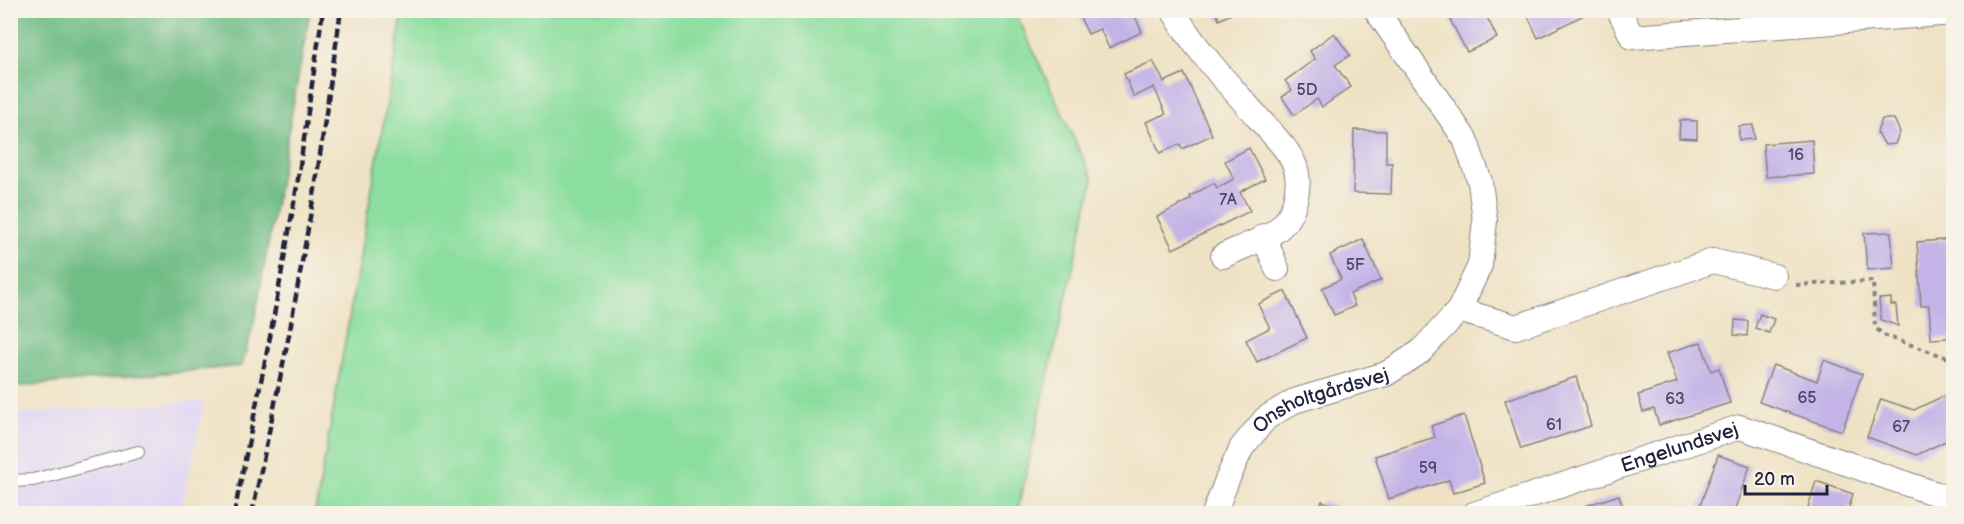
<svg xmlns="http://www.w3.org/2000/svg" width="1964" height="524" font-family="'Balsamiq Sans',sans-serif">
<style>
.built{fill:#dfd4f5}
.green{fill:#8cde9f;stroke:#57806d;stroke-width:1.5}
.forest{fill:#71bd86;stroke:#4a7060;stroke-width:1.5}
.building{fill:#c3b3e7}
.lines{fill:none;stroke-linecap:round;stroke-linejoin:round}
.service-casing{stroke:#888280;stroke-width:14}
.minor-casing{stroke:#888280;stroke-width:26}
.path{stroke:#888280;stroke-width:4;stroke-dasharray:4.5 4.5;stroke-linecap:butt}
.service{stroke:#fff;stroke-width:12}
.minor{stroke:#fff;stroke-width:24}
.rail{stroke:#22223b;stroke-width:4.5;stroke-dasharray:9 4.5;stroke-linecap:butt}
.labels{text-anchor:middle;stroke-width:4.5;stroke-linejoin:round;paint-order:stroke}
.number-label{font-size:16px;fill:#4a4666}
.street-label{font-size:20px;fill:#22223b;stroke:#f7f3e8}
</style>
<rect width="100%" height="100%" fill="#f7f3e8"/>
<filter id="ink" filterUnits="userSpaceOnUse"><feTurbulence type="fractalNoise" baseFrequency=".0167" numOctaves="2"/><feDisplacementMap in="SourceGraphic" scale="12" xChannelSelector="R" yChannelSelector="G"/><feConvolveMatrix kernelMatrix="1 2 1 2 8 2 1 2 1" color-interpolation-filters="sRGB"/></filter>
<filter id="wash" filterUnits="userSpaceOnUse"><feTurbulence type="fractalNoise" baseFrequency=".008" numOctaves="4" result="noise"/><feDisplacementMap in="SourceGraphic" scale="24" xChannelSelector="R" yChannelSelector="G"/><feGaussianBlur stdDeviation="1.35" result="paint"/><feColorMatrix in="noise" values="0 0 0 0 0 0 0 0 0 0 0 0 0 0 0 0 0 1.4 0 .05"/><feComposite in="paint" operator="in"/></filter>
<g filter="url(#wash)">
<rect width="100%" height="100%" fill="#efe2c4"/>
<!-- built -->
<polygon class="built" points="204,401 181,513 11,514 11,414"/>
<!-- green -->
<polygon class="green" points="403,11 1015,11 1093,180 1017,513 315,513"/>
<!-- forest -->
<polygon class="forest" points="11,10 310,11 255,318 242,366 11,387"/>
<g id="blocks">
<!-- building -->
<g class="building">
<polygon points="1084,10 1132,10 1142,32 1109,48 1100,29 1088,34 1078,13"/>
<polygon points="1215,10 1239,10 1219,20"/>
<polygon points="1445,10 1490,10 1485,13 1497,38 1467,52"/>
<polygon points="1525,10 1589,10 1590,12 1538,38"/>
<polygon points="1334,33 1350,55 1335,65 1351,87 1322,107 1317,99 1294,115 1282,97 1292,90 1285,81 1315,59 1310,51"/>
<polygon points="1153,61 1164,82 1184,73 1212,135 1182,149 1180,144 1160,153 1146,122 1166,114 1154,87 1134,97 1124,74"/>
<polygon points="1882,119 1894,119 1900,132 1895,144 1885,145 1877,132"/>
<polygon points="1680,120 1697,121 1697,139 1679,138"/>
<polygon points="1753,125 1754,139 1739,140 1739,126"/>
<polygon points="1354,130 1386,131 1386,163 1392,163 1391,194 1353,193"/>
<polygon points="1812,140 1814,174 1766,177 1763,144"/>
<polygon points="1249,148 1265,179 1240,192 1250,211 1173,249 1157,217 1191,199 1190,196 1214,183 1217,188 1234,179 1225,161"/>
<polygon points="1891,232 1894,268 1867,270 1864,233"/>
<polygon points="1363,239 1381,280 1350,294 1355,306 1334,315 1322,288 1341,279 1330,255"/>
<polygon points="1954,239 1954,345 1950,345 1949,338 1931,339 1929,305 1921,306 1917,242"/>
<polygon points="1285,291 1307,338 1257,362 1246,340 1270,328 1258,304"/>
<polygon points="1891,298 1891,305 1896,305 1898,326 1881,320 1879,299"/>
<polygon points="1760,314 1774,319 1769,333 1755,328"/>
<polygon points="1735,320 1748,321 1747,336 1734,335"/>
<polygon points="1701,342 1711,371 1719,368 1730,403 1659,425 1654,409 1643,412 1638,395 1677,382 1667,353"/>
<polygon points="1824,360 1862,374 1842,431 1759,402 1773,365 1817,381"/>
<polygon points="1576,377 1591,426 1521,449 1505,400"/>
<polygon points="1954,391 1954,437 1917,455 1867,437 1881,399 1914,410"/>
<polygon points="1464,415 1485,483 1453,493 1449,480 1389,499 1375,456 1435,437 1431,426"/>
<polygon points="1718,455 1750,466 1733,514 1697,514"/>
<polygon points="1816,481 1853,494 1847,514 1806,514"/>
<polygon points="1619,495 1625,514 1569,514 1586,508 1585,506"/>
<polygon points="1322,501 1355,513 1355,514 1317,514"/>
</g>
</g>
</g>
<g filter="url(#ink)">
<use href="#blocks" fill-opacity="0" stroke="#888280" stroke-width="1.5"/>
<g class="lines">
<defs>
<polyline id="service" points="10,481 33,480 138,452"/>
<g id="minor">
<path d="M 1173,10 C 1195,50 1229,84 1259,119 C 1271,133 1288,148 1295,166 C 1302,186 1294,217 1277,230 C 1265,239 1237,249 1223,256"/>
<polyline points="1619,10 1632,37 1954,13"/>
<polyline points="1264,236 1277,269"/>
<polyline points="1459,310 1516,327 1713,261 1774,276"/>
<path id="s1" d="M 1214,514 L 1227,480 L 1242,447 L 1266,418 L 1294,401 L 1386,374 L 1420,352 L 1459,310 L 1480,265 L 1485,221 L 1480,182 L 1465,139 L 1376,10"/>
<path id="s2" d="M 1474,514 L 1740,427 L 1954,500"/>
</g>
</defs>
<!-- service casing -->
<use href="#service" class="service-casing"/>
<!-- minor casing -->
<use href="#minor" class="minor-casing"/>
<!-- path -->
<polyline class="path" points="1796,285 1873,281 1875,327 1883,335 1954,360"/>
<!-- service -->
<use href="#service" class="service"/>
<!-- minor -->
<use href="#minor" class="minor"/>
<!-- rail -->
<g class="rail">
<polyline points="234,514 271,332 297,186 323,10"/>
<polyline points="252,514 289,335 315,189 341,10"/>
</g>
</g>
</g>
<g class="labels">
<!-- number labels -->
<g class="number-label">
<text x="1307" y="95">5D</text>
<text x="1796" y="160">16</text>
<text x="1228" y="205">7A</text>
<text x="1355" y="270">5F</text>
<text x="1807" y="403">65</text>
<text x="1675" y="404">63</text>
<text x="1554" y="430">61</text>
<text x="1901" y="432">67</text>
<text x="1428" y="473">59</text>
</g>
<!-- street labels -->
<g class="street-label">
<text dy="7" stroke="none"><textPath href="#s1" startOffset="168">Onsholtgårdsvej</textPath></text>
<text dy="7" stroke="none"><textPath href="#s2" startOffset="216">Engelundsvej</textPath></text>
</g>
</g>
<!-- margin -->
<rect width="1964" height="524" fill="none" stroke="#f7f3e8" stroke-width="36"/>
<!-- scale -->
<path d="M1745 485v9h82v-9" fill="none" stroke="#22223b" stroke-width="3"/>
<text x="1754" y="485" font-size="18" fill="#22223b" stroke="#f7f3e8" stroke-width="4.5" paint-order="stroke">20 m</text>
</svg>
